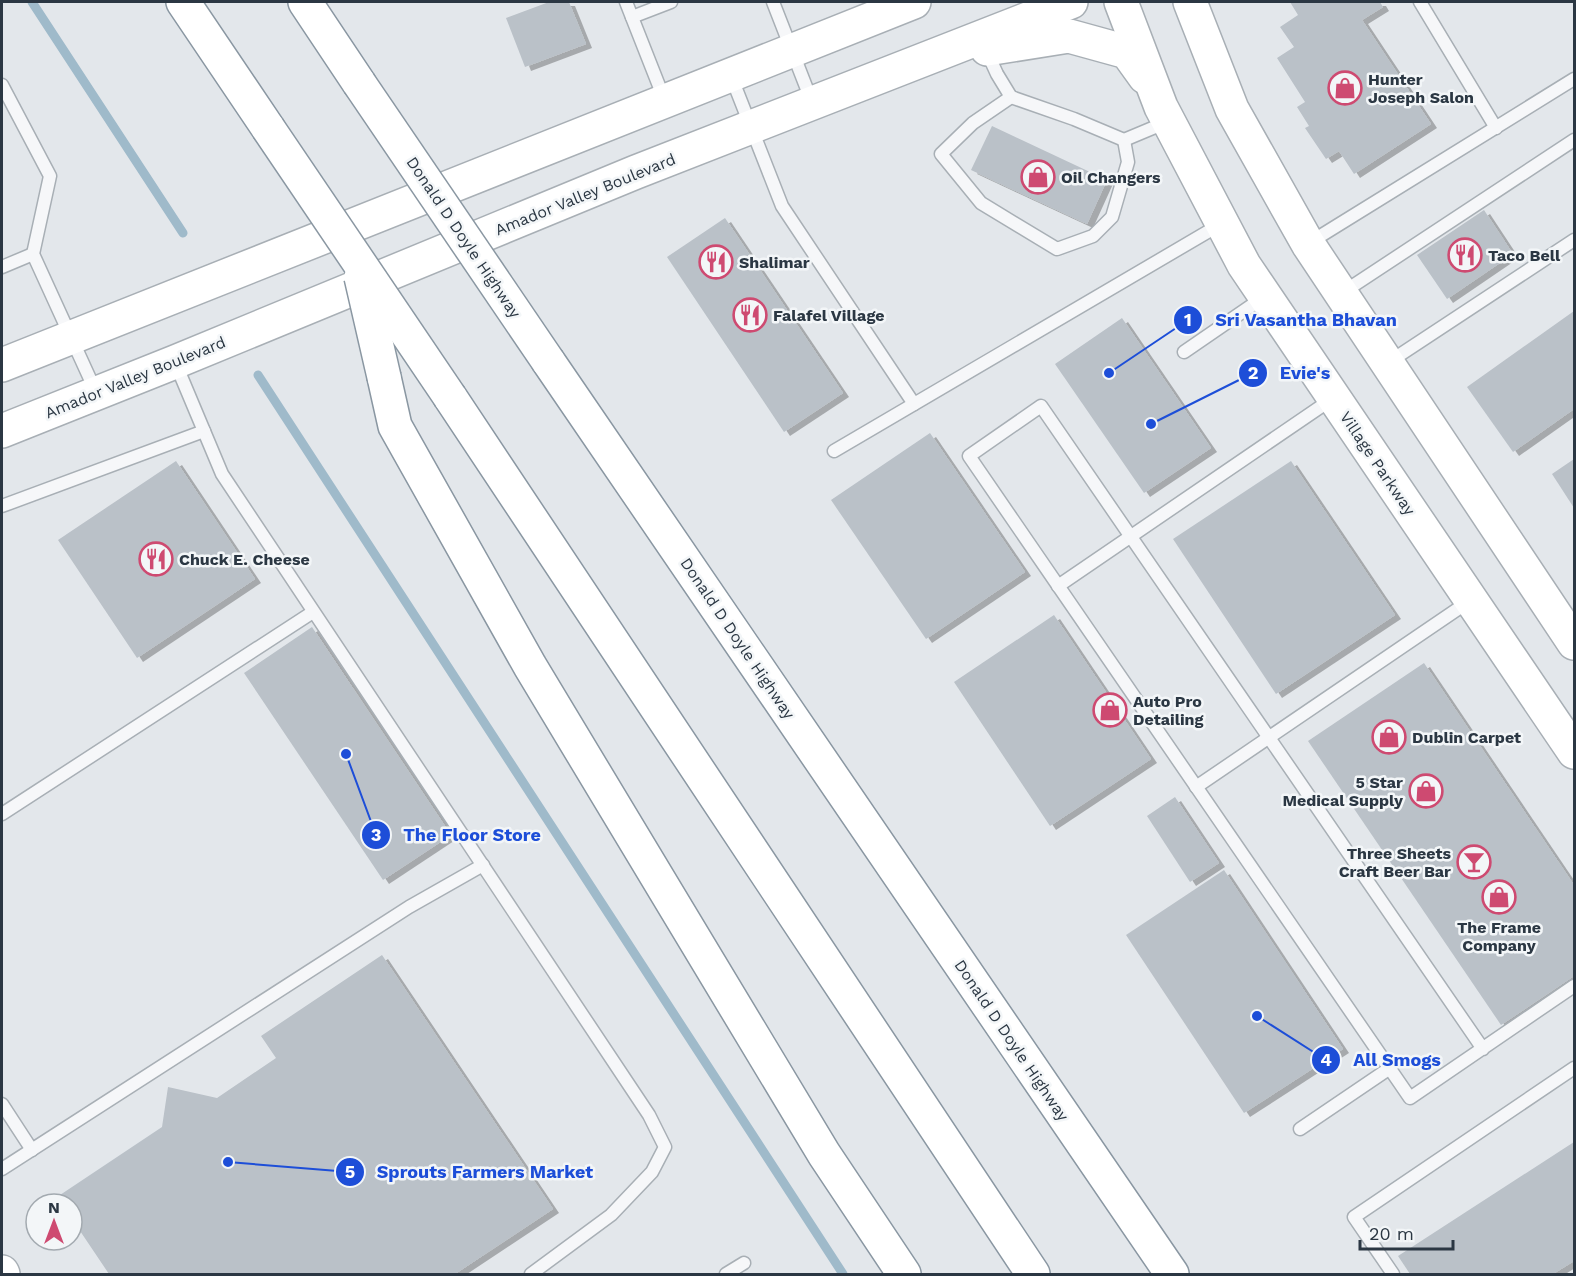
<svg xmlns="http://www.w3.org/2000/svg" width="1576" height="1276" font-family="'Work Sans',sans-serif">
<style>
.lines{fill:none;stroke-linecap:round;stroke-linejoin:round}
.stream{stroke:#9fbaca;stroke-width:9}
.building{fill:#bac1c8;filter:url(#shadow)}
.lane-casing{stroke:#a8afb5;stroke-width:15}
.secondary-casing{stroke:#a8afb5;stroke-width:36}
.highway-casing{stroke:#8a97a2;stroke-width:36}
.lane{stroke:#f6f7f9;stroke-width:12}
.secondary{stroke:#fff;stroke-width:33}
.highway{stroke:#fff;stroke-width:33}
.highway-bridge-casing{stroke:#8a97a2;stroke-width:36;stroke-linecap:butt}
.highway-bridge{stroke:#fff;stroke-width:33}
.labels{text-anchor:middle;stroke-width:5;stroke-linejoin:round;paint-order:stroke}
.poi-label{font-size:16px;font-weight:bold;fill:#2b3743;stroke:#f3f6f8;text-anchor:start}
.street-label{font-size:16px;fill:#2b3743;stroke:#f3f6f8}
.leader{fill:none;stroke:#1d4ed8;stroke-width:2}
.callout-dot{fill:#1d4ed8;stroke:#f3f6f8;stroke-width:2}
.mark-label{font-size:18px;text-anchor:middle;font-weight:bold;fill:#fff}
.callout-label{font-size:18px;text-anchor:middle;font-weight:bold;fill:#1d4ed8;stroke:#f3f6f8;stroke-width:5;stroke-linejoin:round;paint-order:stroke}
</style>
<defs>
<filter id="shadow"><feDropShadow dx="6" dy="4" stdDeviation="0" flood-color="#0004"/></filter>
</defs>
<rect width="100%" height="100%" fill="#e3e7eb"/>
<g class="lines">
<!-- stream -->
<g class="stream">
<polyline points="32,2 183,233"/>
<polyline points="258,375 843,1274"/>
</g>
</g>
<!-- building -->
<g class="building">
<polygon points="549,2 569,2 586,44 525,67 506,18"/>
<polygon points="1290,2 1380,2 1383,7 1362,20 1431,124 1354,174 1339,151 1326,159 1305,128 1309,126 1297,107 1305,102 1277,58 1294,47 1280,27 1298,15"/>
<polygon points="992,126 1107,180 1087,224 971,170"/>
<polygon points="1484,210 1513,254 1447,299 1417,255"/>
<polygon points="725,218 843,393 784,432 667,257"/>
<polygon points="1574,311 1574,409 1513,452 1467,387"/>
<polygon points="1122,318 1211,448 1144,493 1055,364"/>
<polygon points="930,433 1025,572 926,639 831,500"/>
<polygon points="1574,459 1574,508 1552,474"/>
<polygon points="176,461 255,579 137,658 58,540"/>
<polygon points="1291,461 1395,615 1276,694 1173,539"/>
<polygon points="1054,615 1151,759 1050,826 954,682"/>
<polygon points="312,627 451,835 383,880 244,673"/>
<polygon points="1424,663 1574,885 1574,976 1501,1025 1308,741"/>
<polygon points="1175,797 1219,863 1190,882 1147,816"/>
<polygon points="1224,870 1343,1049 1244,1113 1126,935"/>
<polygon points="382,955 553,1209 455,1274 109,1274 72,1219 72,1204 62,1204 57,1197 162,1127 168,1087 217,1098 276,1058 261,1036"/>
<polygon points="1574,1142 1574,1261 1553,1274 1410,1274 1398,1256"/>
</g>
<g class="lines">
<defs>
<g id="lane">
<polyline points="626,2 665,101"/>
<polyline points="773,2 812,102"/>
<polyline points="1420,2 1496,128"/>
<polyline points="632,17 671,2"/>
<polyline points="986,50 997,74 1011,97 973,123 941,154 981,203 1057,249 1093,236 1112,217 1128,162 1124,140"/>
<polyline points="731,76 782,206 914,404"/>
<polyline points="2,85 50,176 33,254 96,392"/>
<polyline points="1011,97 1074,119 1124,140 1167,122"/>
<polyline points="1309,243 1574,79"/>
<polyline points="2,267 33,254"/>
<polyline points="1342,293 1574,140"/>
<polyline points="1184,352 1264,297"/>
<polyline points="175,362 222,474 649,1115 665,1147 652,1172 611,1215 531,1274"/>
<polyline points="1389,362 1574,240"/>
<polyline points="834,451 1221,224"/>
<polyline points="2,506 204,431"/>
<polyline points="1058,586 1332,399"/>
<polyline points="1196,787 1471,600"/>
<polyline points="2,814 313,612"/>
<polyline points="1483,1049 1041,406 969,456 1410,1098 1574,986"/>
<polyline points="2,1104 32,1150"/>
<polyline points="1300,1129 1390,1068"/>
<polyline points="2,1169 409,907 483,865"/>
<polyline points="726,1274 744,1263"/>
<polyline points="1393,1274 1354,1217 1574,1068"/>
</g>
<g id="secondary">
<polyline points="1121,2 1161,107 1244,265 1574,752"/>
<polyline points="1190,2 1232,109 1308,244 1574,643"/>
<polyline points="987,49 1069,36 1127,52 1145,77"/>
<polyline points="2,365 914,2"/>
<polyline points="2,431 175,362 636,172 1071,2"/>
<polyline points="2,1272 3,1274"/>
</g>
<g id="highway">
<polyline points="183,2 268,128"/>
<polyline points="305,2 359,83"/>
<polyline points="548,361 1172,1274"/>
<polyline points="384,377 395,426 530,666 824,1154 904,1274"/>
<polyline points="450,397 1033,1274"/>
</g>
</defs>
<!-- lane casing -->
<use href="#lane" class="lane-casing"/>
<!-- secondary casing -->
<use href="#secondary" class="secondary-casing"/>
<!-- highway casing -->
<use href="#highway" class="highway-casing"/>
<!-- lane -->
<use href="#lane" class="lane"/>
<!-- secondary -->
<use href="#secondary" class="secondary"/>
<!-- highway -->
<use href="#highway" class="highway"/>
<defs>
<g id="highway-bridge">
<polyline points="359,83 548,361"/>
<polyline points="268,128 450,397"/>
<polyline points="361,277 384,377"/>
</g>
</defs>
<!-- highway-bridge casing -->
<use href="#highway-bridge" class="highway-bridge-casing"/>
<!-- highway-bridge -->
<use href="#highway-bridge" class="highway-bridge"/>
</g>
<!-- icons -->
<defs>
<symbol id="shop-ring" viewBox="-11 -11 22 22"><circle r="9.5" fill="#f3f6f8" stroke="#ce4a71" stroke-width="1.5"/><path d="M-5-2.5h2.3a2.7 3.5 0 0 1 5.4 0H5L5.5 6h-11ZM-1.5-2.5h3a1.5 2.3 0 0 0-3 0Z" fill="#ce4a71"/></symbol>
<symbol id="restaurant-ring" viewBox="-11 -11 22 22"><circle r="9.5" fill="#f3f6f8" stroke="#ce4a71" stroke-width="1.5"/><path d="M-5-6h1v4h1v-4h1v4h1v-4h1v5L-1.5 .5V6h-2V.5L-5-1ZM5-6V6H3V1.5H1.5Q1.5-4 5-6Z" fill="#ce4a71"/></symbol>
<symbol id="bar-ring" viewBox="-11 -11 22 22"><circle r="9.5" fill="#f3f6f8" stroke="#ce4a71" stroke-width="1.5"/><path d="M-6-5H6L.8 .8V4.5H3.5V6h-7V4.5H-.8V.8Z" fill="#ce4a71"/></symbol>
</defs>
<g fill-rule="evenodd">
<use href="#shop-ring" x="1326" y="69" width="38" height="38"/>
<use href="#shop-ring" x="1019" y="158" width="38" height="38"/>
<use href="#restaurant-ring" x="1446" y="236" width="38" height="38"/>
<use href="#restaurant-ring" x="697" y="243" width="38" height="38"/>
<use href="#restaurant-ring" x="731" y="296" width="38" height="38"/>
<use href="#restaurant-ring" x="137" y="540" width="38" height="38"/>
<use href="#shop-ring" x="1091" y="691" width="38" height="38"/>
<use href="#shop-ring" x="1370" y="718" width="38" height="38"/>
<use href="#shop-ring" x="1407" y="772" width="38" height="38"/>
<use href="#bar-ring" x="1455" y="843" width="38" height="38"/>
<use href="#shop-ring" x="1480" y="878" width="38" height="38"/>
</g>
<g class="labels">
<!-- poi labels -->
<g class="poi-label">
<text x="1368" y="85">Hunter<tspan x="1368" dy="18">Joseph Salon</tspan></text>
<text x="1061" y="183">Oil Changers</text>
<text x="1488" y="261">Taco Bell</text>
<text x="739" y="268">Shalimar</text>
<text x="773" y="321">Falafel Village</text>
<text x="179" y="565">Chuck E. Cheese</text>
<text x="1133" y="707">Auto Pro<tspan x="1133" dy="18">Detailing</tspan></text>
<text x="1412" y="743">Dublin Carpet</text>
<text x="1403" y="788" text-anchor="end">5 Star<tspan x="1403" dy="18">Medical Supply</tspan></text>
<text x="1451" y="859" text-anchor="end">Three Sheets<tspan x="1451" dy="18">Craft Beer Bar</tspan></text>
<text x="1499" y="933" text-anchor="middle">The Frame<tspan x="1499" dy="18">Company</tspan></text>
</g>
<!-- street labels -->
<g class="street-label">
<text transform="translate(585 194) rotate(-22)" y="6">Amador Valley Boulevard</text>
<text transform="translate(464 237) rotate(56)" y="6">Donald D Doyle Highway</text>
<text transform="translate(135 377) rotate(-22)" y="6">Amador Valley Boulevard</text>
<text transform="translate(1378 463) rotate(56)" y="6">Village Parkway</text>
<text transform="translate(738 638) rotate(56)" y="6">Donald D Doyle Highway</text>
<text transform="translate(1012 1040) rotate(56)" y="6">Donald D Doyle Highway</text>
</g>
</g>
<!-- callouts -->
<path class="leader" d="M1109 373L1188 320M1151 424L1253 373M346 754L376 835M1257 1016L1326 1060M228 1162L350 1172"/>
<g class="callout-dot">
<circle cx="1109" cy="373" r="6"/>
<circle cx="1151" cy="424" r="6"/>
<circle cx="346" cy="754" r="6"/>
<circle cx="1257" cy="1016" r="6"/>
<circle cx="228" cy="1162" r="6"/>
<circle cx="1188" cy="320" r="15"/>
<circle cx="1253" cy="373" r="15"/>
<circle cx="376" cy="835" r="15"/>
<circle cx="1326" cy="1060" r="15"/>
<circle cx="350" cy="1172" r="15"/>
</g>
<g class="mark-label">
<text x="1188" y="326">1</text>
<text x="1253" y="379">2</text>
<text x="376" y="841">3</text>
<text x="1326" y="1066">4</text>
<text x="350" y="1178">5</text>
</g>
<g class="callout-label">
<text x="1306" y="326">Sri Vasantha Bhavan</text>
<text x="1305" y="379">Evie's</text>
<text x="472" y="841">The Floor Store</text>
<text x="1397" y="1066">All Smogs</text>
<text x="485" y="1178">Sprouts Farmers Market</text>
</g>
<!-- border -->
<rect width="1576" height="1276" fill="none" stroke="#2b3743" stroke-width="6"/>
<!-- north arrow -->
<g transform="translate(54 1222)"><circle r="28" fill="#f3f6f8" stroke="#a3aab0" stroke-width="1.5"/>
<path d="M0-4.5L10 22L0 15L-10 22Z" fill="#ce4a71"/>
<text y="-9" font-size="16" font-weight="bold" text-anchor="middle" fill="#2b3743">N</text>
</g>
<!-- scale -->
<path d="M1360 1240v9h93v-9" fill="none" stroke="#2b3743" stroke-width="3"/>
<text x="1369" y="1240" font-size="18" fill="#2b3743" stroke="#f3f6f8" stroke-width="4.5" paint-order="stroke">20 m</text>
</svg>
